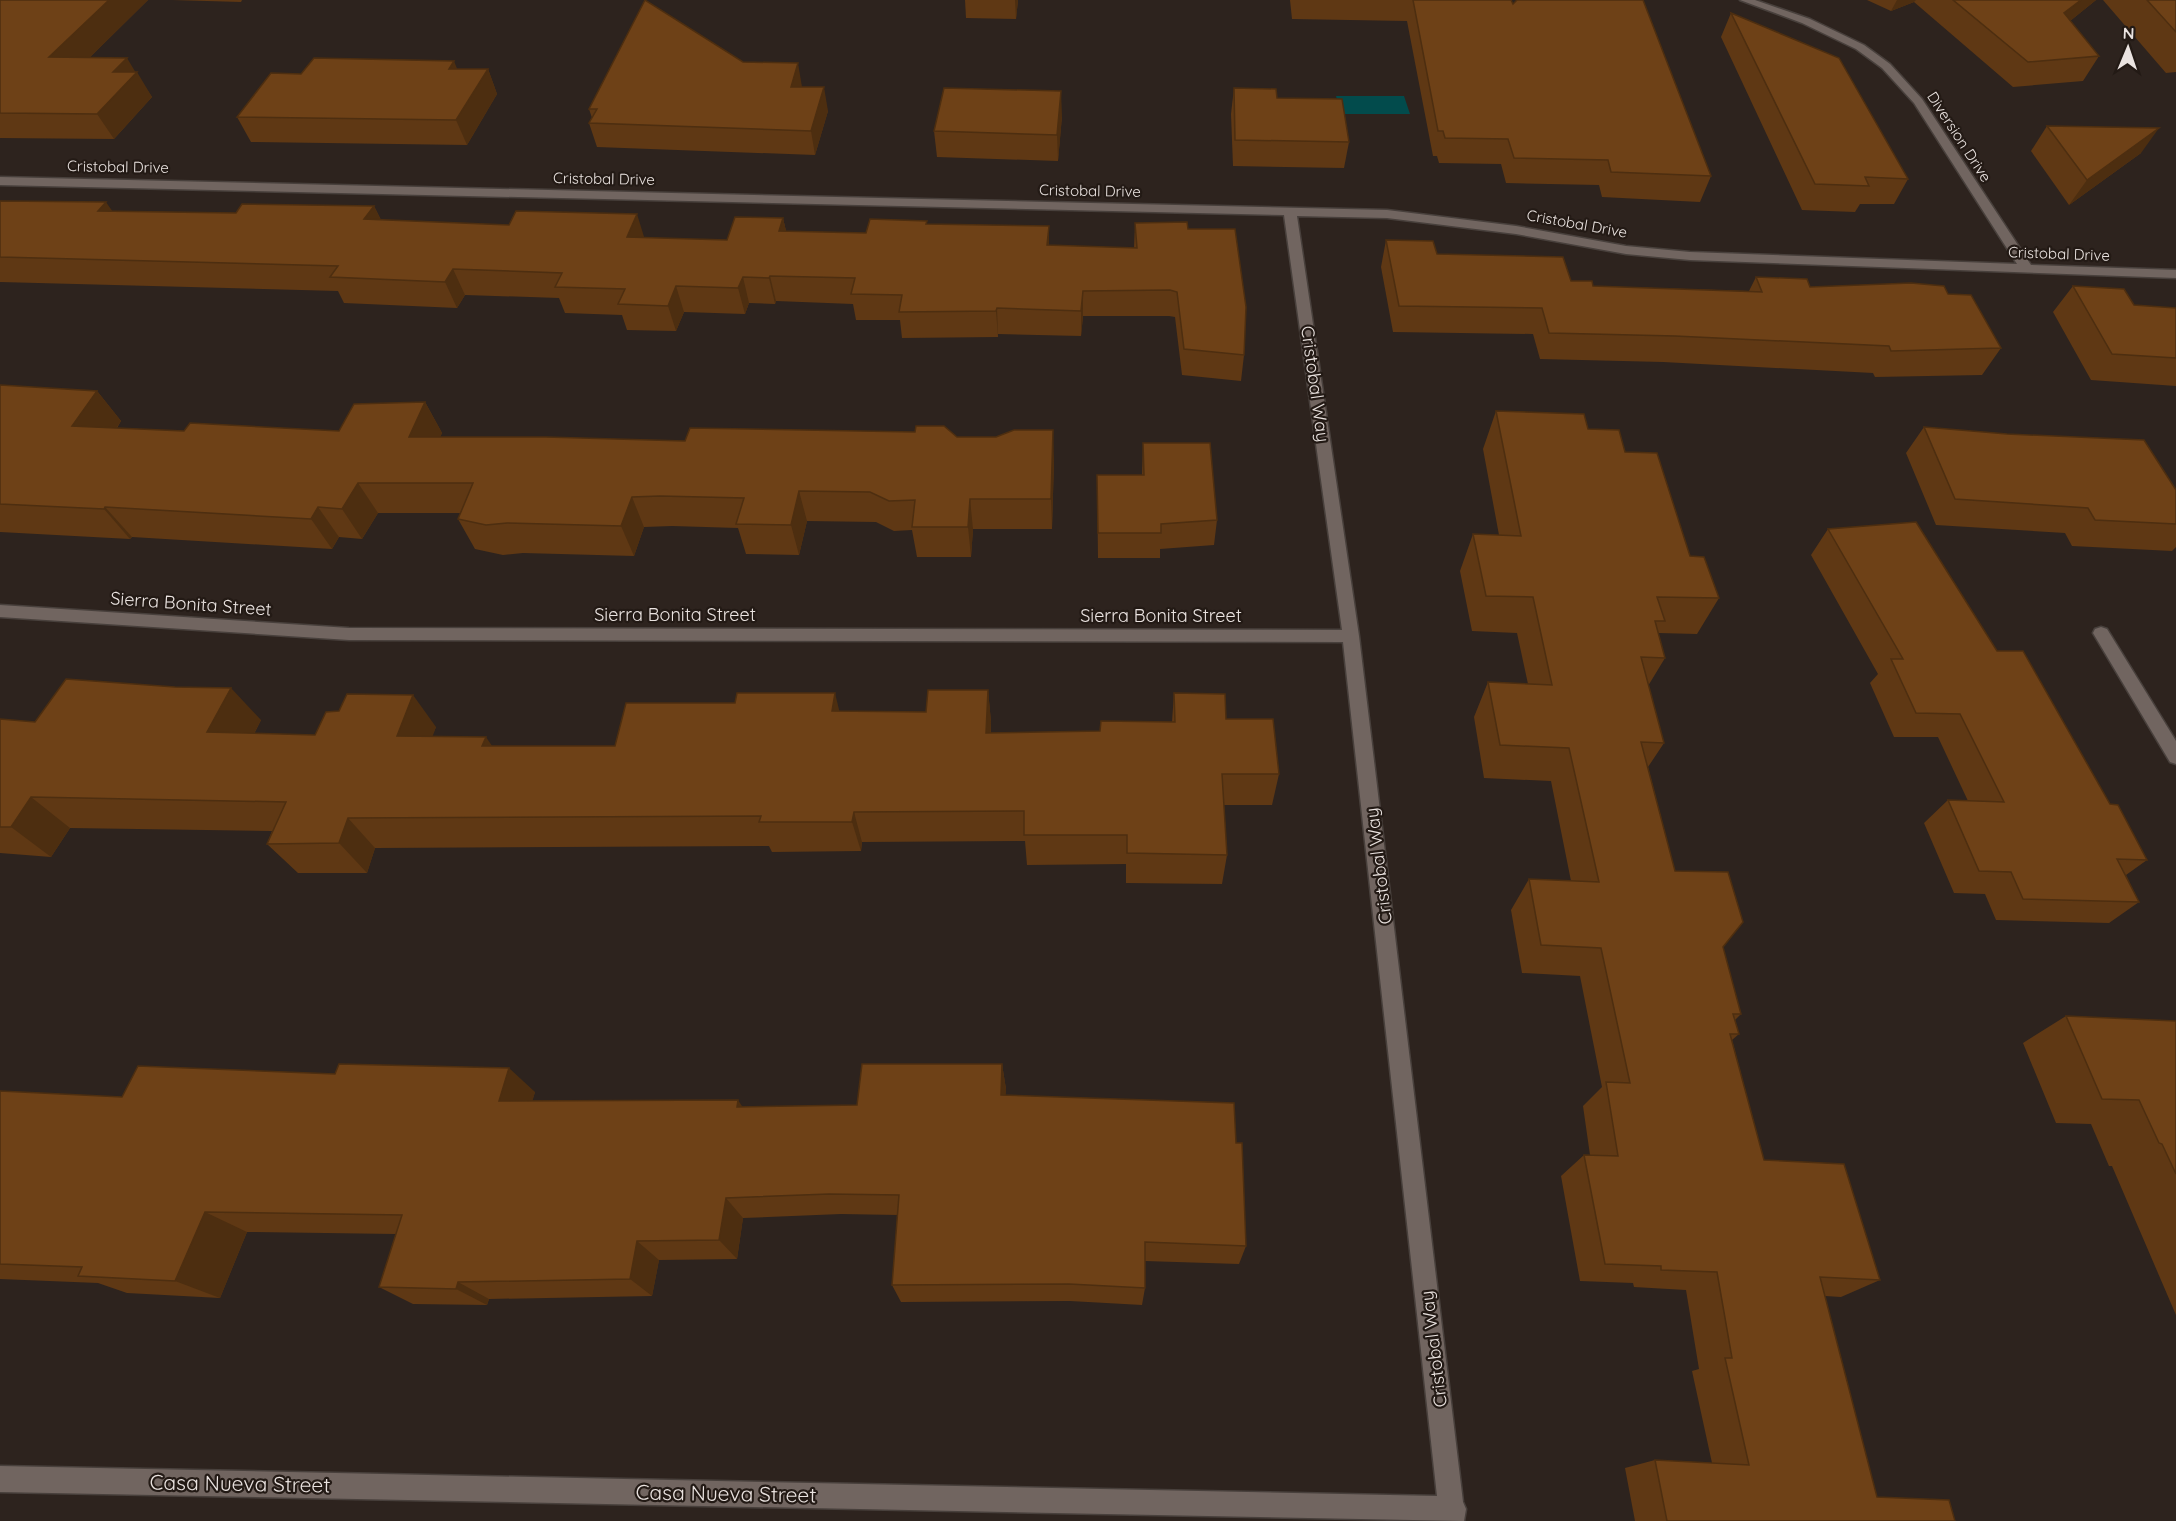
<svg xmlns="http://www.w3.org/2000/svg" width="2176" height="1521" font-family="Quicksand,sans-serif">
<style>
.water{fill:#024b4c}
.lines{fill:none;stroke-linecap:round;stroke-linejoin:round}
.minor-casing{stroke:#48403c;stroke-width:3}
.minor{fill:#716560;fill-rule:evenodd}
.wall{fill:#5f3814}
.shaded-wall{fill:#4d2e10}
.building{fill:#6e4117;stroke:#4d2e10;stroke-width:1.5}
.labels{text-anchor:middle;stroke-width:4.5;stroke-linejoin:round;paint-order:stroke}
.far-street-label{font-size:15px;fill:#eae3e0;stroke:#231a15}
.street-label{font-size:18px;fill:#eae3e0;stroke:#231a15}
.near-street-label{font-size:21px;fill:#eae3e0;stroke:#231a15}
</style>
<rect width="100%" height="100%" fill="#2d231e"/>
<!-- water -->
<polygon class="water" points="1336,96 1404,96 1410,114 1341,114"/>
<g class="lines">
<defs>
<g id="minor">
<polygon points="1740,0 1755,0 1810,19 1864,45 1890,64 1922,99 2031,265 2176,270 2176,278 1690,260 1626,254 1516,234 1387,218 1297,216 1359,636 1463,1502 1466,1509 1464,1521 0,1492 0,1466 1437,1496 1343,642 349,640 0,617 0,605 349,628 1342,630 1284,215 0,185 0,177 1387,210 1516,226 1626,246 1690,252 2017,264 1914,103 1882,68 1856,49 1802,23"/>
<polygon points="2101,627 2107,629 2176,741 2176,764 2170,762 2093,633 2095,629"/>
</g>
</defs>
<!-- minor casing -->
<use href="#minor" class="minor-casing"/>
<!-- minor -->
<use href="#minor" class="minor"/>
</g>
<!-- wall -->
<g class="wall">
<polygon points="0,0 148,0 90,57 135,72 152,97 114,139 0,138"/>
<polygon points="172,0 242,0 241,2"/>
<polygon points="965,0 1018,0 1016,19 966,18"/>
<polygon points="1290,0 1511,0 1513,4 1711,176 1700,202 1602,197 1599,185 1506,183 1501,164 1439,163 1437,156 1433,156 1407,21 1292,19"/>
<polygon points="1867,0 2096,0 2070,21 2099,56 2083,81 2013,87 1914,2 1891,11"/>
<polygon points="2103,0 2176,0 2176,72 2166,73"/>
<polygon points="1731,13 1908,179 1894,204 1860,204 1855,212 1802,210 1721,37"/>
<polygon points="743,62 802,87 828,111 815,155 597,147 589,123 592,118 589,109"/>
<polygon points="457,69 488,69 497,94 467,145 251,142 237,117 301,74"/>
<polygon points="1234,88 1277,98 1349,142 1344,168 1233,166 1231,114"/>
<polygon points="1062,116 1058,161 937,157 934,131"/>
<polygon points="2047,126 2141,153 2069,205 2031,151"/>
<polygon points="0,201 112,211 236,213 374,206 381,220 645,238 727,240 783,218 786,231 866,233 927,221 927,224 1049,245 1134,248 1135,223 1188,229 1244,355 1241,381 1182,375 1175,317 1169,316 1083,316 1081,336 998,334 998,337 902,338 900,320 856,320 853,304 776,301 775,304 749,303 745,314 684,312 676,331 627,330 622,315 565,313 559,298 465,295 457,308 344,303 338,291 0,282"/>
<polygon points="1386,240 1437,254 1593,286 1749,291 1756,277 1810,287 1948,294 2001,348 1982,375 1875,377 1873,373 1663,362 1540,359 1533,334 1393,332 1381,267"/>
<polygon points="2073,286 2134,305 2176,308 2176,386 2091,380 2053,312"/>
<polygon points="0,385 97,391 121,421 117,428 184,431 339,431 425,402 442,433 440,437 685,441 957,437 1054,460 1052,529 973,529 971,557 917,557 912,530 894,531 876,522 807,521 799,555 746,554 738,528 672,526 644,527 634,556 523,553 503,555 475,549 458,519 461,513 378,513 362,539 339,537 332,549 132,537 130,539 0,532"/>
<polygon points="1496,411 1588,429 1625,452 1690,556 1719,598 1697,634 1658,633 1665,658 1648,686 1664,743 1648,767 1675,871 1723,947 1741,1014 1735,1020 1739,1034 1732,1040 1764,1160 1880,1280 1841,1297 1825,1296 1877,1497 1955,1521 1635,1521 1625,1468 1655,1460 1712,1463 1692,1371 1699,1369 1686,1290 1634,1287 1633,1283 1580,1281 1561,1176 1584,1155 1590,1155 1583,1106 1602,1087 1580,976 1522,973 1511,910 1529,879 1571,881 1551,781 1484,778 1474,717 1488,682 1528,684 1517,633 1472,631 1460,571 1473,534 1499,535 1483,449"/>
<polygon points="1924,427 2007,434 2176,490 2176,547 2172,551 2072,546 2065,533 1936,525 1906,453"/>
<polygon points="1143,443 1217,520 1214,545 1160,549 1160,558 1098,558 1097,475 1142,475"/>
<polygon points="1828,529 1997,651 2110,804 2147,860 2126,875 2139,902 2109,923 1996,920 1985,894 1954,893 1924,823 1948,800 1968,801 1938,737 1894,737 1870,683 1878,674 1811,555"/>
<polygon points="988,690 991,722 991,733 1100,731 1172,722 1174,693 1226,719 1279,774 1272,805 1224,805 1227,855 1222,884 1126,883 1126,864 1027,865 1025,841 862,842 861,851 772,852 769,846 375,848 367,873 298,873 267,844 272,831 70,828 51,857 0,853 0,719 35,722 261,720 254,734 315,735 436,727 432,736 492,746 615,746 839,711 926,712"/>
<polygon points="2066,1016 2176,1021 2176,1315 2112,1166 2109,1166 2091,1124 2056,1123 2023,1043"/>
<polygon points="1002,1064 1006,1089 1005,1096 1236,1143 1246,1246 1239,1264 1145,1261 1145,1288 1142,1305 1070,1301 901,1302 892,1285 898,1215 841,1214 743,1218 737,1259 659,1260 652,1296 489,1299 487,1305 413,1304 379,1287 396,1234 247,1232 220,1298 127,1293 98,1283 0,1279 0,1091 122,1097 535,1092 532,1101 743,1107 857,1105"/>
</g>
<!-- shaded-wall -->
<g class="shaded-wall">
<polygon points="109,0 148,0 66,81 49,57"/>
<polygon points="1015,0 1018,0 1016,19"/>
<polygon points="1897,0 1916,0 1914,2 1891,11"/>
<polygon points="2081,0 2096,0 2049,38 2064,13"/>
<polygon points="127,58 136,73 137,72 152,97 114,139 97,114 113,72"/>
<polygon points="454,61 464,86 449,69"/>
<polygon points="798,63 802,87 791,87"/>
<polygon points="488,69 497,94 467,145 456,120"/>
<polygon points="824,87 828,111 815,155 811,131"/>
<polygon points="1061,91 1062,116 1058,161 1057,135"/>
<polygon points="2159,128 2141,153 2069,205 2087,180"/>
<polygon points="106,202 124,228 98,211"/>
<polygon points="374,206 387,232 364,219"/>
<polygon points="637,214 645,240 627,237"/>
<polygon points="783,218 789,244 779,231"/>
<polygon points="1049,226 1049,252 1047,245"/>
<polygon points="453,269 465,295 457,308 445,282"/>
<polygon points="770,276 776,301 775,304 769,278"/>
<polygon points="743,277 749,303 745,314 738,288"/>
<polygon points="676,286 684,312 676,331 668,306"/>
<polygon points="1083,291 1083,316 1081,336 1081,311"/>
<polygon points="997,308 998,334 998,337 996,311"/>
<polygon points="97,391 121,421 98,456 72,426"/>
<polygon points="425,402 442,433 427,468 409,437"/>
<polygon points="1053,430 1054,460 1052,529 1051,499"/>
<polygon points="358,483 378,513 362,539 342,509"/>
<polygon points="799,491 807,521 799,555 791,525"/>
<polygon points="632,497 644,527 634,556 621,526"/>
<polygon points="970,499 973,529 971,557 968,527"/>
<polygon points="105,507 132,537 130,539 104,509"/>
<polygon points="318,507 339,537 332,549 311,519"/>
<polygon points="231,688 261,720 238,764 207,732"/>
<polygon points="988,690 991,722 990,764 986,733"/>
<polygon points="835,693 843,726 832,711"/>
<polygon points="413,695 436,727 421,768 397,736"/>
<polygon points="486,737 507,768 482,746"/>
<polygon points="31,797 70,828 51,857 11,827"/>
<polygon points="854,812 862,842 861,851 852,822"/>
<polygon points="348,818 375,848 367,873 339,843"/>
<polygon points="1002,1064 1006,1089 1004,1119 1001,1095"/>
<polygon points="509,1068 535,1092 526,1124 499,1101"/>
<polygon points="738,1100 753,1123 737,1107"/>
<polygon points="726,1198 743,1218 737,1259 719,1240"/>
<polygon points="205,1212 247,1232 220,1298 175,1281"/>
<polygon points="637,1241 659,1260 652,1296 630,1279"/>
<polygon points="458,1282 489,1299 487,1305 456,1289"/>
</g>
<!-- building -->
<g class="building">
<polygon points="0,0 109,0 49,57 127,58 113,72 137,72 97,114 0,113"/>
<polygon points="645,0 743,62 798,63 791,87 824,87 811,131 589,123 597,109 589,109"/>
<polygon points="1413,0 1511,0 1513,4 1517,0 1643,0 1711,176 1611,172 1608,160 1514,158 1508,139 1445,138 1443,131 1438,131"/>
<polygon points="1953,0 2081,0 2064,13 2099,56 2028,62"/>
<polygon points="2147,0 2176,0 2176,32"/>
<polygon points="1731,13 1839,58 1908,179 1865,177 1869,186 1815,184"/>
<polygon points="314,58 454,61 449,69 488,69 456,120 237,117 271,73 301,74"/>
<polygon points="944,88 1061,91 1057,135 934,131"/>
<polygon points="1234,88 1276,89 1277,98 1342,99 1349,142 1235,140"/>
<polygon points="2047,126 2159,128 2087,180"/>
<polygon points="0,201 106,202 98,211 236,213 242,204 374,206 364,219 509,225 516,211 637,214 627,237 727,240 735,217 783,218 779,231 866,233 870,219 927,221 926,224 1049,226 1047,245 1137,248 1135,223 1187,222 1188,229 1235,229 1246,307 1244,355 1184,349 1177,292 1170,290 1083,291 1081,311 997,308 996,311 899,312 902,295 851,294 855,278 770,276 769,278 743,277 738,288 676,286 668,306 618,304 625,289 555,287 562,273 453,269 445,282 330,277 338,266 0,257"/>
<polygon points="1386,240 1433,241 1437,254 1563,257 1571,281 1592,281 1593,286 1762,292 1756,277 1807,279 1810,287 1911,283 1944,286 1948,294 1971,295 2001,348 1891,351 1889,346 1675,336 1549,333 1542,308 1399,306"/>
<polygon points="2073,286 2124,289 2134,305 2176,308 2176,358 2112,354"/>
<polygon points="0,385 97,391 72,426 184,431 190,423 339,431 354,404 425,402 409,437 546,437 685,441 690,428 915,432 916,426 944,426 957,437 996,437 1014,430 1053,430 1051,499 970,499 968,527 912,527 915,500 889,501 870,492 799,491 791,525 736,524 744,498 660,496 632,497 621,526 507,523 486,525 458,519 473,483 358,483 342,509 318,507 311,519 105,507 104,509 0,504"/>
<polygon points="1496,411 1584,414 1588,429 1619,430 1625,452 1657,453 1690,556 1704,557 1719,598 1657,597 1665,621 1655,621 1665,658 1641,657 1664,743 1641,742 1675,871 1728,872 1743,922 1723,947 1741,1014 1733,1014 1739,1034 1730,1034 1764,1160 1844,1164 1880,1280 1820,1277 1877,1497 1949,1500 1955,1521 1667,1521 1655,1460 1749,1465 1725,1358 1732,1358 1717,1272 1661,1270 1661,1266 1605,1264 1584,1155 1618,1156 1606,1082 1630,1083 1601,948 1541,945 1529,879 1599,882 1569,748 1500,745 1488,682 1552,685 1533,597 1486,596 1473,534 1521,536"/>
<polygon points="1924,427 2007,434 2144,440 2176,490 2176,524 2095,520 2088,508 1955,499"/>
<polygon points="1143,443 1210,443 1217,520 1161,524 1161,533 1098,533 1097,475 1144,475"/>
<polygon points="1916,522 1997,651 2023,651 2110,804 2118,805 2147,860 2117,859 2139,902 2023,899 2011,872 1979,871 1948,800 2004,802 1960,714 1916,713 1891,659 1903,659 1828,529"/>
<polygon points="66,679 175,687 231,688 207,732 315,735 326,712 339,711 347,694 413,695 397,736 486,737 482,746 615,746 626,703 735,703 737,693 835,693 832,711 926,712 928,690 988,690 986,733 1100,731 1101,721 1175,722 1174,693 1225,694 1226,719 1273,719 1279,774 1222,774 1227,855 1127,853 1127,835 1024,835 1024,811 854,812 852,822 759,822 761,816 348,818 339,843 267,844 286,802 31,797 11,827 0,827 0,719 35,722"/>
<polygon points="2066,1016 2176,1021 2176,1174 2162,1144 2159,1143 2139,1100 2102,1099"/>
<polygon points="339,1064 509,1068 499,1101 738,1100 737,1107 857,1105 862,1064 1002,1064 1001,1095 1234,1103 1236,1143 1242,1143 1246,1246 1145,1242 1145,1288 1069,1284 892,1285 899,1195 829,1194 726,1198 719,1240 637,1241 630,1279 458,1282 456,1289 379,1287 402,1215 205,1212 175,1281 78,1276 82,1267 0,1264 0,1091 122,1097 138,1066 335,1074"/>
</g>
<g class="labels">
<!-- far-street labels -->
<g class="far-street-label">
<text transform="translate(1959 137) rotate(57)" y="5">Diversion Drive</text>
<text transform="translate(118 167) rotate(1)" y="5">Cristobal Drive</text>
<text transform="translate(604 179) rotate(1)" y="5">Cristobal Drive</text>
<text transform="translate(1090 191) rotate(1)" y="5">Cristobal Drive</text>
<text transform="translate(1577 224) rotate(10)" y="5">Cristobal Drive</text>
<text transform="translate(2059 254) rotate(2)" y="5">Cristobal Drive</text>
</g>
<!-- street labels -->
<g class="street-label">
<text transform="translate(1315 384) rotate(82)" y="6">Cristobal Way</text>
<text transform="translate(191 604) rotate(4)" y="6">Sierra Bonita Street</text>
<text x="675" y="621">Sierra Bonita Street</text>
<text x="1161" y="622">Sierra Bonita Street</text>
<text transform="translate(1379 866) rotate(-97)" y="6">Cristobal Way</text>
<text transform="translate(1434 1349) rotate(-97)" y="6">Cristobal Way</text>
</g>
<!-- near-street labels -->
<g class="near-street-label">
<text transform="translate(240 1484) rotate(1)" y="7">Casa Nueva Street</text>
<text transform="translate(726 1494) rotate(1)" y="7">Casa Nueva Street</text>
</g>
</g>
<!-- north arrow -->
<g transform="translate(2128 48) rotate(2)" stroke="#231a15" stroke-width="4.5" paint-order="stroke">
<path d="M0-4.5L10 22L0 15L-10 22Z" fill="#eae3e0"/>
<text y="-9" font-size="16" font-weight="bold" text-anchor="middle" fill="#eae3e0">N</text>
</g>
</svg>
